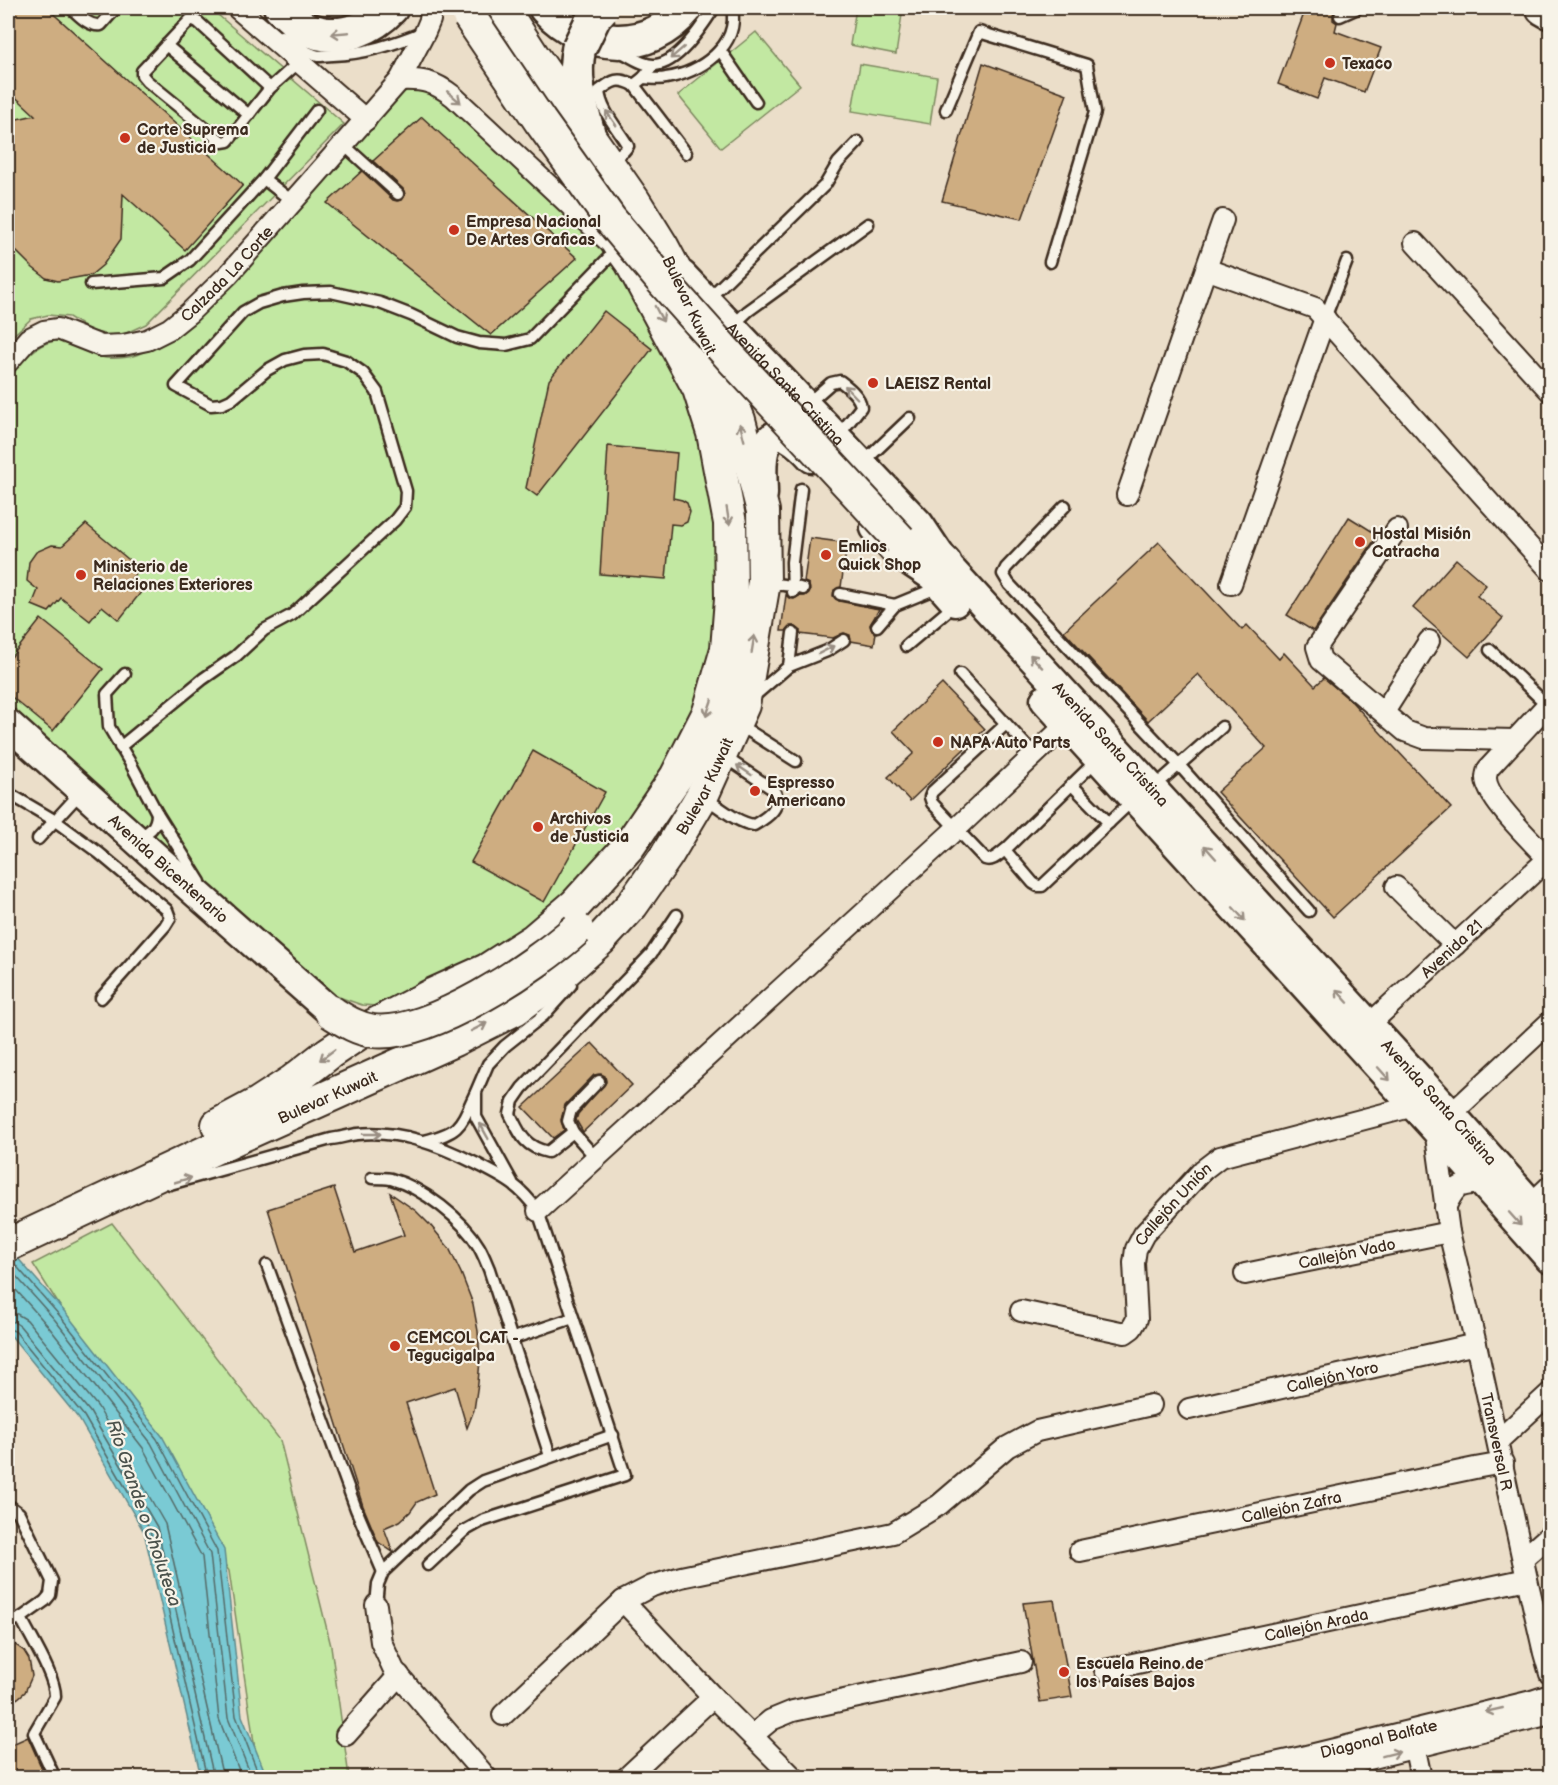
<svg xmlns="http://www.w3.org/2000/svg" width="1558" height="1785" font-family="'Balsamiq Sans',sans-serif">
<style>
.green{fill:#c2e8a2;stroke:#7e8960;stroke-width:1.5}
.water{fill:#7acad4;stroke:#618a8b;stroke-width:1.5}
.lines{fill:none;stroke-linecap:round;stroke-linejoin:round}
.shore{stroke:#546a67;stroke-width:1.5}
.building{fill:#cead81;stroke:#3b2a1e;stroke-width:1.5}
.lane-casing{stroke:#3b2a1e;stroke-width:15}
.street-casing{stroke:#3b2a1e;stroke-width:24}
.secondary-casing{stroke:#3b2a1e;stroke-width:33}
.primary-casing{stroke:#3b2a1e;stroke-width:36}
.highway-casing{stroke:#3b2a1e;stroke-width:38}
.lane{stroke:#f7f3e8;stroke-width:10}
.street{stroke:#f7f3e8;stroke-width:20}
.secondary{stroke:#f7f3e8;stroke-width:28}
.primary{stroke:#f7f3e8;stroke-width:32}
.highway{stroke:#f7f3e8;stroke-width:33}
.primary-bridge-casing{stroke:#3b2a1e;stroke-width:36;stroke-linecap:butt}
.highway-bridge-casing{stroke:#3b2a1e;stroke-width:38;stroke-linecap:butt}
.primary-bridge{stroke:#f7f3e8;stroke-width:32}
.highway-bridge{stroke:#f7f3e8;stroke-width:33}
.oneway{stroke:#998e83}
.poi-dot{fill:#c8321e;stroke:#f7f3e8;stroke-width:2}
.labels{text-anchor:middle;stroke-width:4.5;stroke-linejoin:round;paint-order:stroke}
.poi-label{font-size:16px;font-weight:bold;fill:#3b2a1e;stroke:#f7f3e8;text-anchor:start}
.street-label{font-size:16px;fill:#3b2a1e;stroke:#f7f3e8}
.water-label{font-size:18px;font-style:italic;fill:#4b524c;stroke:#f7f3e8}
</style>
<rect width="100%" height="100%" fill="#ebdec9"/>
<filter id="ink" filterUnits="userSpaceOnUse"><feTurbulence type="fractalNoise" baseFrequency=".0167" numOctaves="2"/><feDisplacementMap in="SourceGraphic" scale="12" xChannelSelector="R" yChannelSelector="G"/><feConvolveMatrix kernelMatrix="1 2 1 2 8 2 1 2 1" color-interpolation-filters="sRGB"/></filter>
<g filter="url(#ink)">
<!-- green -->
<g class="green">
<polygon points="8,8 210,8 344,124 146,324 117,337 91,331 69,317 48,315 31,319 8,340"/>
<polygon points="856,8 903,8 896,54 850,45"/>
<polygon points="756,32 800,85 721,148 678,95"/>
<polygon points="860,64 937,77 930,124 852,111"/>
<path d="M 421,88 L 440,92 L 626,265 L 689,388 L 722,543 L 716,620 L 707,674 L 692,716 L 655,785 L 629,821 L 598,859 L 551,906 L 502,948 L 377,1006 L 362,1005 L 336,996 L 8,712 L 8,377 C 27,356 45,331 77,345 C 86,350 97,357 106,358 C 134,360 144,352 168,340 L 398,93 Z"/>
<polygon points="112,1223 280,1440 331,1646 349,1777 259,1777 229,1571 33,1264"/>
</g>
<!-- water -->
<polygon class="water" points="8,1247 65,1312 162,1436 224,1550 242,1716 267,1777 201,1777 144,1532 79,1419 8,1332"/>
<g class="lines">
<!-- shore -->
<g class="shore">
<polyline points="12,1261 60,1316 157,1439 217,1551 236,1716 260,1778"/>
<polyline points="8,1267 55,1320 151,1443 210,1554 228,1718 252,1778"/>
<polyline points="8,1281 48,1326 143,1448 202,1557 219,1719 242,1778"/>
<polyline points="8,1312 17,1314 27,1320 98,1407 165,1524 223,1778"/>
<polyline points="8,1321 14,1322 20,1326 90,1412 157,1527 214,1778"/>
<polyline points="8,1329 15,1331 84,1416 150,1530 207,1778"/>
</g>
</g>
<!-- building -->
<g class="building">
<polygon points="8,8 47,8 243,185 185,250 123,194 121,239 103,265 91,275 58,281 46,278 33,268 8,243 8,121 35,115 8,90"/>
<polygon points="1306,8 1341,8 1334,11 1333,15 1333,20 1337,23 1335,31 1381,48 1364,92 1325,78 1317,99 1278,84"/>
<polygon points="983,63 1067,94 1022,219 942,201"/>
<polygon points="422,117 577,258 491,335 327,203 362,171 393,200 397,201 403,199 405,195 403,189 373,161"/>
<polygon points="604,311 652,349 537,496 526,488 549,380"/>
<polygon points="608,446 677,453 673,498 682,500 687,503 690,512 687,522 681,525 671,524 666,579 600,574"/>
<polygon points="1349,517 1378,535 1313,631 1287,615"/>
<polygon points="86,524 140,569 129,581 142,591 119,620 102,606 90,621 61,598 49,612 32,605 38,590 27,581 29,562 36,552 52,545 62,546"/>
<polygon points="810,538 847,543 841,587 834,590 833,596 839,601 879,609 870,625 872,631 876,633 874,645 851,641 850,635 844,633 833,638 800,634 800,630 794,626 790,626 786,631 781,631 786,595 789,598 794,599 799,596 805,596 810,592 809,584 804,582"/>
<polygon points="1159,542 1242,630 1247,625 1279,659 1284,653 1315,686 1324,678 1352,702 1451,808 1333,917 1217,792 1266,748 1198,674 1148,721 1064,631"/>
<polygon points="1456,559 1486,585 1477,596 1503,618 1469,657 1413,608"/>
<polygon points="41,619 103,669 53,731 8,694 8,661"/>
<polygon points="942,684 985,729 910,801 888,777 914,753 893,731"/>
<polygon points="533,751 605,792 544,902 471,862"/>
<polygon points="592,1043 632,1085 583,1132 576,1120 578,1114 606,1082 605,1076 601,1074 594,1075 565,1105 561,1120 564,1130 553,1138 523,1107"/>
<polygon points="334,1188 355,1252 404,1235 390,1193 416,1211 431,1226 449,1248 461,1273 473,1304 478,1331 480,1360 478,1383 474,1410 467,1428 455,1387 406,1403 435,1494 417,1502 410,1512 400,1521 384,1528 393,1552 378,1542 363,1506 268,1209"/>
<polygon points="1054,1600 1072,1697 1040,1702 1023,1603"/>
<polygon points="8,1641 17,1646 24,1651 29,1659 32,1676 25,1692 18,1698 8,1703"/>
<polygon points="28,1737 46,1778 8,1778 8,1746"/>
</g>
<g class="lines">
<defs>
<g id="lane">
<path d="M 71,8 C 79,15 89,27 101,25 L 116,8"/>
<polyline points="1340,16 1358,8"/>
<path d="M 281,36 C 288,42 309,54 318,56 C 323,56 328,55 333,55 C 365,54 394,44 424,32"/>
<polyline points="166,45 249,115"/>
<polyline points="720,50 756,102"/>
<path d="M 620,51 C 630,56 643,66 655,65 C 679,63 702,26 714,8"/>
<path d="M 643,78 C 650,78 659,80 666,78 C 700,73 740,46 732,8"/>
<polyline points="634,85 686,153"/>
<polyline points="270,88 198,22 191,19 142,71 142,75 147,81 222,142 228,141 270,88 299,62"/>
<polyline points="946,110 979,32 1087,65 1095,112 1050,262"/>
<polyline points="344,145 398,194"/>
<path d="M 608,161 L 624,151 L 628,146 C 618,128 601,112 599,91 C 613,80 618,77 634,85 L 643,78 L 653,66"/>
<polyline points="264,179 293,202"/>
<polyline points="91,284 164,278 190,260 264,179 317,110"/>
<polyline points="706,301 825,185 838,163 858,142"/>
<polyline points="1325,318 1347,261"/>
<polyline points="731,327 748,311 868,224"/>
<path d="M 806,405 L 831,383 L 840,381 C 848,387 860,396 861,407 L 846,426 L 835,435"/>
<polyline points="861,462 868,458 910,418"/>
<polyline points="1065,506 1006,568 1003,574 1009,584 1179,765 1309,911"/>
<polyline points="765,583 793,586 803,589"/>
<polyline points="793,592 792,562 801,489"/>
<polyline points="840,594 895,605"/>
<polyline points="877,626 895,605 939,587"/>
<polyline points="906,646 957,603"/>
<polyline points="1490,650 1547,705"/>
<polyline points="789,666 793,633"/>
<polyline points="125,674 107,694 109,727 132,766 157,813 200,882"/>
<polyline points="960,674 1035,755"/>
<polyline points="753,697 789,666 827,651 844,640"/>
<polyline points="738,724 796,761"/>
<polyline points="120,747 203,679 236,656 264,630 292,615 395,520 405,507 406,491 377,392 363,373 346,361 323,354 304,355 285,360 267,370 231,400 222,404 211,405 176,386 243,312 259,303 283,296 303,293 331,292 380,303 411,315 457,337 479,343 506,345 530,339 617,249"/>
<polyline points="1097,760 1005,850 1033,883 1038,886 1042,886 1134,799"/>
<polyline points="1072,785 1109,823"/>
<polyline points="1153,788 1222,727"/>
<polyline points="8,793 54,820 99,853 167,910 170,918 165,926 101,998"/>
<path d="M 705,798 C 720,807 737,823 754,825 C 768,817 783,807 774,790 L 723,756"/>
<path d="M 136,835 C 149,835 157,826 157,813"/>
<polyline points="38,839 82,791"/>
<path d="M 1005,850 C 999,854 993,862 985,859 L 932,803 L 930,797 L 932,792 L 1006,724"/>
<path d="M 573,1132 L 548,1152 C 524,1147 520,1134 510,1114 L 513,1101 L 522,1088 L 651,954 L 677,915"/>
<path d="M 424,1141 C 460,1132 460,1127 475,1094"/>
<polyline points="596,1158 573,1132 568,1121 571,1110 599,1081"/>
<path d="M 372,1178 C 378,1178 385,1178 391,1179 C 423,1188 463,1219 479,1247 C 483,1254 486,1262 489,1269 L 550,1456"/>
<polyline points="512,1182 476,1117 476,1092 488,1064 505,1046 544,1015 571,985"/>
<path d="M 170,1184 L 331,1139 C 340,1138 349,1135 358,1134 C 401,1130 439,1145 477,1164 C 506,1179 518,1184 538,1211 L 625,1475 L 482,1521 L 464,1531 L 428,1565"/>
<polyline points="267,1265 356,1509 383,1572"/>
<polyline points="511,1339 573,1318"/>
<path d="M 8,1505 L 19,1513 L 52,1581 L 50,1595 L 45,1601 L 21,1618 C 30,1637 56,1677 55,1697 L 34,1733 L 55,1778"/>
<polyline points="376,1605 378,1584 383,1572 469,1490 483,1481 613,1435"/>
<polyline points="8,1622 21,1618"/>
</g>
<g id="street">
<polyline points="237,8 366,120"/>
<path d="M 400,80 C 424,79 435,82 453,96 L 622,254"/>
<polyline points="1415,243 1550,391"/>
<polyline points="1206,269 1315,308 1550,570"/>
<path id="s1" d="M 8,362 L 28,339 L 44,331 L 58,329 L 101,346 L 123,345 L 147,340 L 169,329 L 189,313 L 228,275 L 400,80 L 425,32 L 430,20 L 431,8"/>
<polyline points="1127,495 1223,220"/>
<polyline points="1397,529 1317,647 1321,660 1405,731 1424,738 1515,740"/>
<polyline points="1231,584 1325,318"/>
<path d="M 1550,702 L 1488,769 C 1487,772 1486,775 1486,778 C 1486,799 1536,845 1550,861"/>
<polyline points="1384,712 1429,641"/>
<polyline points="1396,887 1455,945"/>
<path id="s2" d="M 1550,1022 L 1435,1129 L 1449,1232 L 1476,1344 L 1527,1579 L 1544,1653 L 1550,1674"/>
<path id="s3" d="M 1361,1032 L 1550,857"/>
<polyline points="1531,1204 1550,1186"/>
<path d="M 1445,1208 C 1459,1177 1463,1188 1490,1181"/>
<polyline points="538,1211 957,828 1067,724"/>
<path id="s4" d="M 1245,1274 L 1449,1232"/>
<path id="s5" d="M 1021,1311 L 1125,1333 L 1132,1328 L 1137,1319 L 1134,1263 L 1136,1249 L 1144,1234 L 1203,1170 L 1220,1157 L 1414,1106 L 1421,1100"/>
<path id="s6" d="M 1189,1409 L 1476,1344"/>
<polyline points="1498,1441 1550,1393"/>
<path id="s7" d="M 1080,1551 L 1475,1468 L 1503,1463"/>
<polyline points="1523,1559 1550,1535"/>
<polyline points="623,1601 713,1697 794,1778"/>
<polyline points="376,1605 381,1642 394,1670 487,1778"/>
<path id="s8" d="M 1105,1670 L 1527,1579"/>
<polyline points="503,1715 623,1601 652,1586 681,1577 893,1533 939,1505 1007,1447 1037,1431 1151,1405"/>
<polyline points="346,1735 399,1675"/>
<polyline points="753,1735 771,1720 793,1711 1021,1662"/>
<polyline points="1412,1735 1421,1778"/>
<polyline points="626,1778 713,1697"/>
<path id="s9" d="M 1206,1778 L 1302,1757 L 1532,1701 L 1550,1695"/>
<polyline points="1293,1778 1550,1714"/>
</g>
<g id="secondary">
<path id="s10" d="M 682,275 L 919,524 L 945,563 L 1451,1114 L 1550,1225"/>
<path d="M 763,494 C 763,479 760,459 766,446 C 777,420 802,447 812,458"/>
<polyline points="875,528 895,551 932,576 955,602"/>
<polyline points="1045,700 1435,1129 1550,1259"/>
<path id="s11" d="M 8,724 L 161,862 L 331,1012"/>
</g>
<g id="primary">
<polyline points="910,529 945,563"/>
<polyline points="218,1125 259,1103 293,1081 329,1053 359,1033 434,994 487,970 534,940 575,905 629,846 676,777 709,712 727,649 731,599 730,523 713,433 699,389 631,262 618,244"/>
<path id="s12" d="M 8,1245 L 236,1138 L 454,1040 L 515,1009 L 555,980 L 600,940 L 632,905 L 667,855 L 702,796 L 743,705 L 764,582 L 763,511 L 739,420 L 688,295 L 662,246 L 634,201 L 533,56 L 502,8"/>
</g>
<g id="highway">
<path d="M 281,8 C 289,14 297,24 306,29 C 310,31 315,31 319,33 C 346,39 373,27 391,8"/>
<path d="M 546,8 C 585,50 648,55 686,8"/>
<polyline points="1543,8 1550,12"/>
<path d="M 579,48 C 572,77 580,104 588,133"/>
</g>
</defs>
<!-- lane casing -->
<use href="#lane" class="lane-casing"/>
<!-- street casing -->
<use href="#street" class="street-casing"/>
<!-- secondary casing -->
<use href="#secondary" class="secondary-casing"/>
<!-- primary casing -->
<use href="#primary" class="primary-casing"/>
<!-- highway casing -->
<use href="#highway" class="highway-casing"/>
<!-- lane -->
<use href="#lane" class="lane"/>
<!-- street -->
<use href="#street" class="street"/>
<!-- secondary -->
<use href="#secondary" class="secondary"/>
<!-- primary -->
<use href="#primary" class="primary"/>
<!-- highway -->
<use href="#highway" class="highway"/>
<defs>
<g id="primary-bridge">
<polyline points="469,16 540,121 610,219 658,276 734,361 900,540"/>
<path d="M 331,1012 C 344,1020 357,1029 373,1031 C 429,1038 536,966 577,929"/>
</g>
<polyline id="highway-bridge" points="579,48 594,17 602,8"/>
</defs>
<!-- primary-bridge casing -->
<use href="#primary-bridge" class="primary-bridge-casing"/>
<!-- highway-bridge casing -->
<use href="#highway-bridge" class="highway-bridge-casing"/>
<!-- primary-bridge -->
<use href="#primary-bridge" class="primary-bridge"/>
<!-- highway-bridge -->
<use href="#highway-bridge" class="highway-bridge"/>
</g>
<!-- one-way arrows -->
<defs><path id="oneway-shaft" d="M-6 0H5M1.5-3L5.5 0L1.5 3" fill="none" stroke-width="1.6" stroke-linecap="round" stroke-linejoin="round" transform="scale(1.5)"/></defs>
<g class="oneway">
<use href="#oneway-shaft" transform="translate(340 33) rotate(175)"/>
<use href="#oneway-shaft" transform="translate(677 53) rotate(139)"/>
<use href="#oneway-shaft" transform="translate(454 97) rotate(40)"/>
<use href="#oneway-shaft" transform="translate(611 118) rotate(-125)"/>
<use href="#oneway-shaft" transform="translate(659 314) rotate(62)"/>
<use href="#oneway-shaft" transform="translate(851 392) rotate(-134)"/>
<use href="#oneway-shaft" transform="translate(742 432) rotate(-105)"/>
<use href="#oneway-shaft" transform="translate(728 516) rotate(81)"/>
<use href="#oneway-shaft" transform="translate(753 644) rotate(-81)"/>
<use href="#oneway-shaft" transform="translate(826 650) rotate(-27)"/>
<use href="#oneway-shaft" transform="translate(1036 661) rotate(-133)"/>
<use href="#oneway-shaft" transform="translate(709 708) rotate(109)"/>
<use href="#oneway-shaft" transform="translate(744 770) rotate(-146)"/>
<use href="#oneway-shaft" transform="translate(1210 852) rotate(-132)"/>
<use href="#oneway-shaft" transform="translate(1239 914) rotate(48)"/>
<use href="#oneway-shaft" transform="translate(1342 996) rotate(-132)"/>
<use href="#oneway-shaft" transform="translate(479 1027) rotate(-27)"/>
<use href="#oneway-shaft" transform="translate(327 1055) rotate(144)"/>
<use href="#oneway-shaft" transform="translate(1384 1074) rotate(48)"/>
<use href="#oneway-shaft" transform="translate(484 1131) rotate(-119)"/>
<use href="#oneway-shaft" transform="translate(372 1134)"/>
<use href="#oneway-shaft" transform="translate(183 1180) rotate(-16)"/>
<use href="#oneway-shaft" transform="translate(1515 1219) rotate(48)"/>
<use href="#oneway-shaft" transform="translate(1494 1710) rotate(167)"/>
<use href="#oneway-shaft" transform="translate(1391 1754) rotate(-14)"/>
</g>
</g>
<!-- markers -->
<g class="poi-dot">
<circle cx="1330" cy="63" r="6"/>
<circle cx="125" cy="138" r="6"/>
<circle cx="454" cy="230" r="6"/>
<circle cx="873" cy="383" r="6"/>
<circle cx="1360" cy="542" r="6"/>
<circle cx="826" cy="555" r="6"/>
<circle cx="81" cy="575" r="6"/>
<circle cx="938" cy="742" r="6"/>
<circle cx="755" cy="791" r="6"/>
<circle cx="538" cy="827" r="6"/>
<circle cx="395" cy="1346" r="6"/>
<circle cx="1064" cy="1672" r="6"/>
</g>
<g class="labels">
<!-- poi labels -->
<g class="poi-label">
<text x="1342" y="69">Texaco</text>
<text x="137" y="135">Corte Suprema<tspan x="137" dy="18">de Justicia</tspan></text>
<text x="466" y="227">Empresa Nacional<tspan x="466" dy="18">De Artes Graficas</tspan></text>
<text x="885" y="389">LAEISZ Rental</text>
<text x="1372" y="539">Hostal Misión<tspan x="1372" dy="18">Catracha</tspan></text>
<text x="838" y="552">Emlios<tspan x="838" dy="18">Quick Shop</tspan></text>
<text x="93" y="572">Ministerio de<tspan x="93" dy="18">Relaciones Exteriores</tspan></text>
<text x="950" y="748">NAPA Auto Parts</text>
<text x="767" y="788">Espresso<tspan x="767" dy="18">Americano</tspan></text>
<text x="550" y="824">Archivos<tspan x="550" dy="18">de Justicia</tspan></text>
<text x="407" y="1343">CEMCOL CAT -<tspan x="407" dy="18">Tegucigalpa</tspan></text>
<text x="1076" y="1669">Escuela Reino de<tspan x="1076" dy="18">los Países Bajos</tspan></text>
</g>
<!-- street labels -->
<g class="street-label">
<text dy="6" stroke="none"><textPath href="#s1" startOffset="260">Calzada La Corte</textPath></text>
<text transform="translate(690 305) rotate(65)" y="6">Bulevar Kuwait</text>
<text dy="6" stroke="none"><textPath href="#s10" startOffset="150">Avenida Santa Cristina</textPath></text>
<text dy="6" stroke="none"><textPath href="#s10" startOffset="636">Avenida Santa Cristina</textPath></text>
<text dy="6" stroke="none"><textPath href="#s12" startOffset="856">Bulevar Kuwait</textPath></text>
<text dy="6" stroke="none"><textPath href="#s11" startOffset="216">Avenida Bicentenario</textPath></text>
<text dy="6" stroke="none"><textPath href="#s3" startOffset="123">Avenida 21</textPath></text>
<text dy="6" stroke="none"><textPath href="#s12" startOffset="352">Bulevar Kuwait</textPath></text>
<text dy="6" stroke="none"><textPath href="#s10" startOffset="1122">Avenida Santa Cristina</textPath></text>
<text dy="6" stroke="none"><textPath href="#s5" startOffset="254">Callejón Unión</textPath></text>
<text dy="6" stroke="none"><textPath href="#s4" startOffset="104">Callejón Vado</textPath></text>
<text dy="6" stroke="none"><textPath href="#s6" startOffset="147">Callejón Yoro</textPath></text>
<text dy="6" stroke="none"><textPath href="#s2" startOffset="476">Transversal R</textPath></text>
<text dy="6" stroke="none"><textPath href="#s7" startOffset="216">Callejón Zafra</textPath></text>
<text dy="6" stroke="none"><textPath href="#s8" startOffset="216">Callejón Arada</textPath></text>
<text dy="6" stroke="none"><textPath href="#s9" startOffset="177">Diagonal Balfate</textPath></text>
</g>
<!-- water labels -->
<g class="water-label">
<text transform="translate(144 1513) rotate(71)" y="6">Río Grande o Choluteca</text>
</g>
</g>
<!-- margin -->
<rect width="1558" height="1785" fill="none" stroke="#f7f3e8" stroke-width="30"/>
<rect x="15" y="15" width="1528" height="1755" fill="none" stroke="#3b2a1e" stroke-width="2" filter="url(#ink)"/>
</svg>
